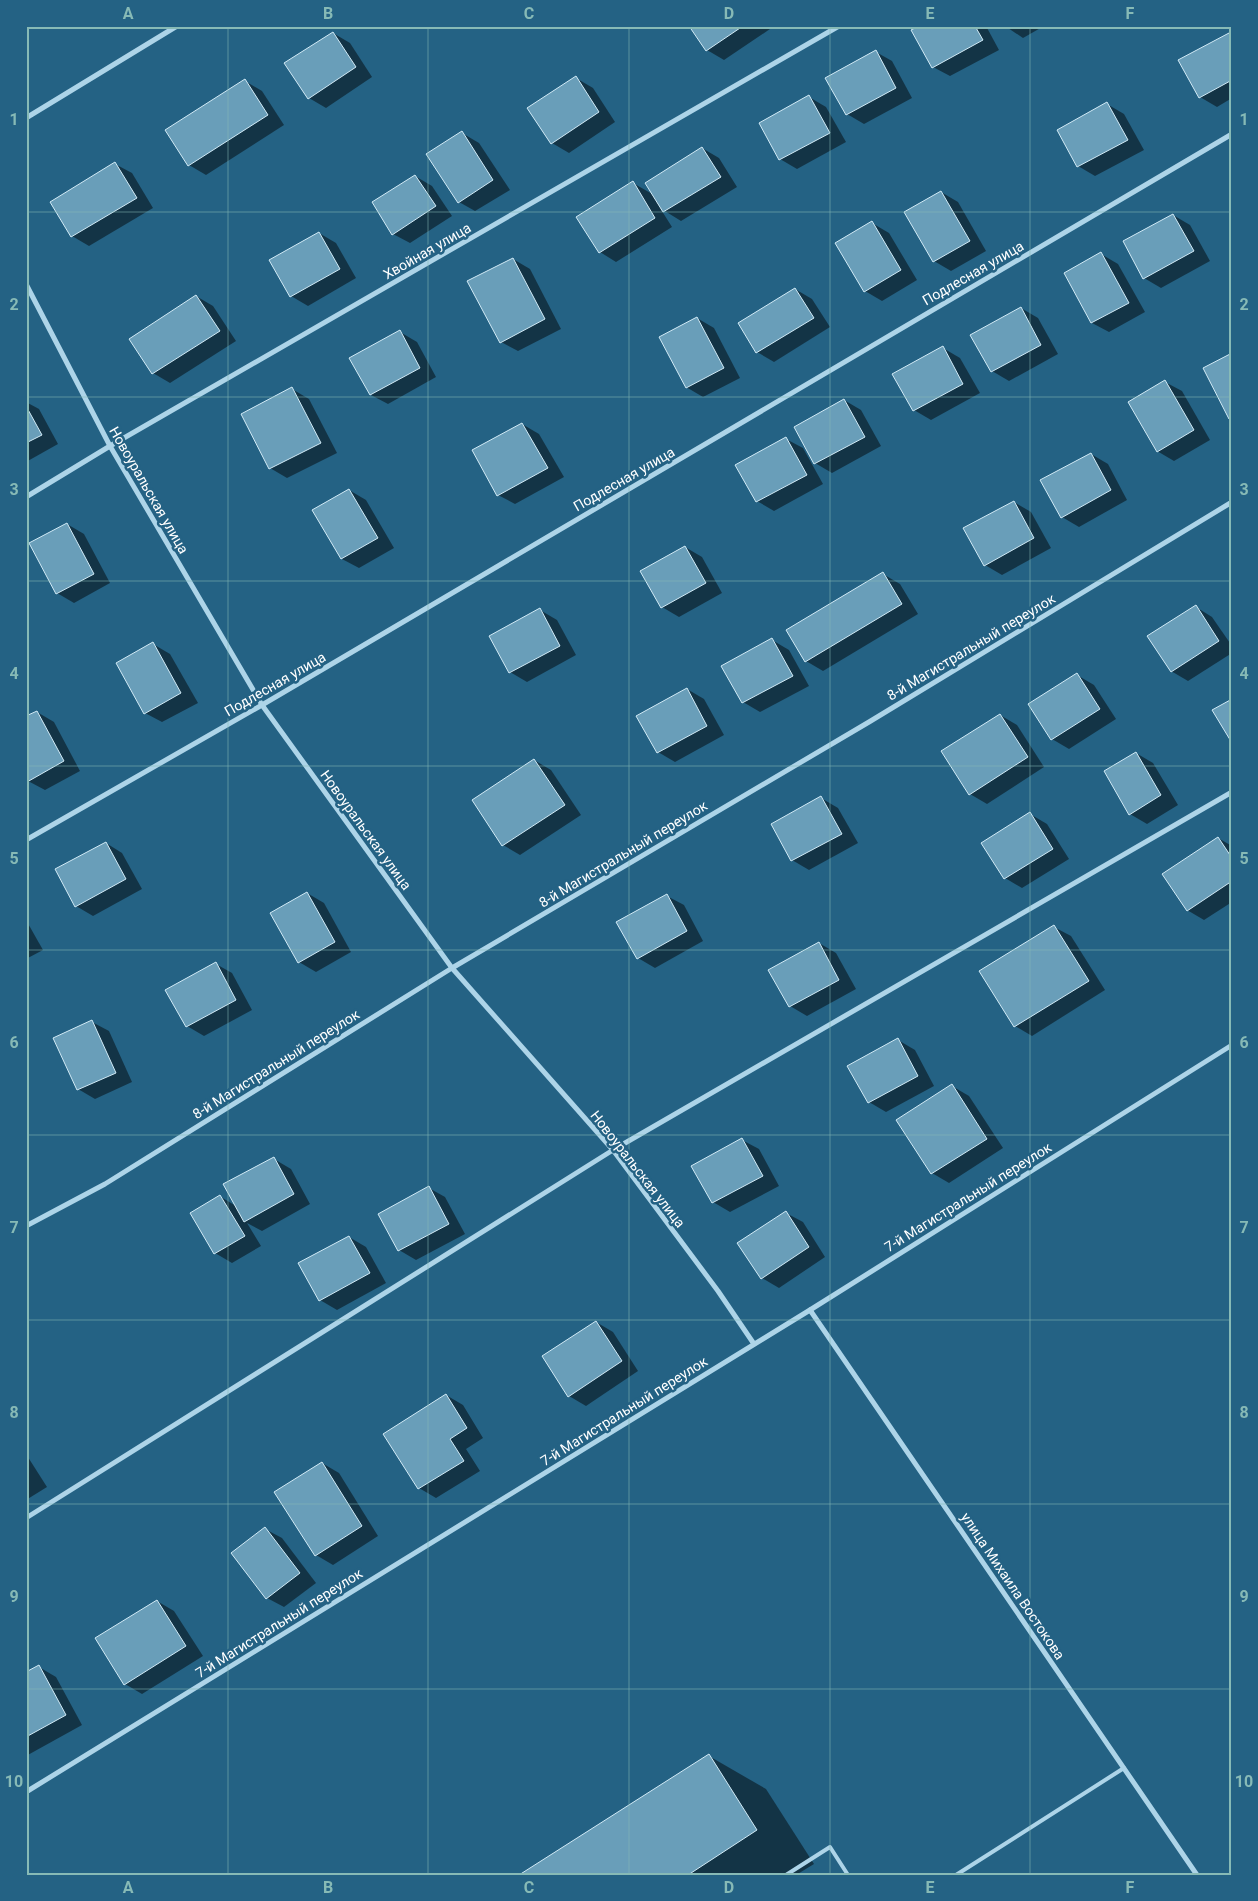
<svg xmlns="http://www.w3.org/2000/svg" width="1258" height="1901" font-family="Roboto,sans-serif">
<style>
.shadow{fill:#0007}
.building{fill:#699eb9;stroke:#d1eaf6}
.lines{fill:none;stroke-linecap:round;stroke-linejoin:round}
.lane{stroke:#add4e8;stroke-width:4}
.street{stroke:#add4e8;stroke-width:5}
.grid{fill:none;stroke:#87bab6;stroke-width:1;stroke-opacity:0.55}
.labels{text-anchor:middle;stroke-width:5;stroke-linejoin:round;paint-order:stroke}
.street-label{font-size:14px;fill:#fff;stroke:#246284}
.neatline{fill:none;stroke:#87bab6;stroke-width:2}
.grid-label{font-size:16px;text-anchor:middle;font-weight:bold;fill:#87bab6}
</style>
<rect width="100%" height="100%" fill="#246284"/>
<!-- shadow -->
<g class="shadow">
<polygon points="691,26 768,26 770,29 724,60 707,50"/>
<polygon points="921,26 986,26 999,50 950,76 933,67"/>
<polygon points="1005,26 1044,26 1023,38"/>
<polygon points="333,33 350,43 372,77 326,108 309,98"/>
<polygon points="1229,34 1232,36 1232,98 1217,107 1200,97"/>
<polygon points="876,52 892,61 912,98 864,124 847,114"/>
<polygon points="576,78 593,88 615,122 569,153 552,143"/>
<polygon points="245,81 262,91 284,125 206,175 189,165"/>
<polygon points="809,97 826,107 846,142 797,169 780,159"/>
<polygon points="1107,104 1124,114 1144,150 1095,176 1078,166 1058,131"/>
<polygon points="462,133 479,143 510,190 475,211 459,202"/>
<polygon points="702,148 719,158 737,187 681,221 660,208 672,227 616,262 600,252 633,183 654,195"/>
<polygon points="115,164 132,173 153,208 89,246 72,236"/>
<polygon points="415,176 432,186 452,216 410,243 393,234"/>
<polygon points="941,192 958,202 986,251 951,271 934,261"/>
<polygon points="1173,215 1190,225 1210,261 1161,288 1144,278"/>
<polygon points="872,223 889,233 917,280 882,301 865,291 837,243"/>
<polygon points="319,233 336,243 356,278 308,306 291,296 271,261"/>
<polygon points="1101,254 1118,264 1145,312 1109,332 1092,323 1065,274"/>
<polygon points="513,259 530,269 561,329 518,351 501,342"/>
<polygon points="795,289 812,299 830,327 774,362 757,352"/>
<polygon points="196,296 213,306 236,341 170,383 153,373"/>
<polygon points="1021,308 1038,318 1058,354 1009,381 992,371"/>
<polygon points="697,318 714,328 740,378 703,397 686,387"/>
<polygon points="400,332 417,342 436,377 388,404 371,395"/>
<polygon points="943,348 960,358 980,393 931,420 914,410"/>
<polygon points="1165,382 1182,391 1210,440 1174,461 1157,451"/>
<polygon points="292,389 309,399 337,453 287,478 270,468"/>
<polygon points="844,400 861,410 881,446 832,473 815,463"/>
<polygon points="26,402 39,409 58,444 26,462"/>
<polygon points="522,424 539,434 564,477 515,504 498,495"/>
<polygon points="786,439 803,448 823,484 774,511 757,501"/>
<polygon points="1091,454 1108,464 1127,500 1079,527 1062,517"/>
<polygon points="349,490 366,500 394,548 359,568 342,559"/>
<polygon points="1014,502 1031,512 1051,548 1002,575 985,565"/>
<polygon points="67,524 84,534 110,583 74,603 57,593"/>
<polygon points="685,547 702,557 722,593 679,617 662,607"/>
<polygon points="883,574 900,584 918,614 823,671 806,661 788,631"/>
<polygon points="1196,607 1212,617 1232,646 1232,653 1188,681 1171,671"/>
<polygon points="540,610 557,620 576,655 527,682 510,672 491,637"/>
<polygon points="772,640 789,650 809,686 760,712 743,702"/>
<polygon points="153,644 170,654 198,703 162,722 145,713"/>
<polygon points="1077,675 1094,685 1116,719 1069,749 1052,739"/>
<polygon points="687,689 704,699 724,735 675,762 658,752"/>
<polygon points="37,712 54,722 80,771 45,790 28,781 26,778 26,718"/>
<polygon points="1000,715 1017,725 1044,767 987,804 970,794"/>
<polygon points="1136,753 1153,763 1178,805 1147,824 1130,814"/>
<polygon points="534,760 551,770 581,815 520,855 503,845 473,800"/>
<polygon points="821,798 838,808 858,843 809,870 792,860 773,824"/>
<polygon points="1030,814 1047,824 1069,859 1022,888 1005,878"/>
<polygon points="1218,838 1232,846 1232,902 1204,920 1187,910"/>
<polygon points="106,843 122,853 142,889 93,916 76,906"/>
<polygon points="307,893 324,903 351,952 316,972 299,962"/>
<polygon points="667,896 684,905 703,941 655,968 638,958"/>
<polygon points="26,920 43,950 26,959"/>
<polygon points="1054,927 1071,936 1105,990 1032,1036 1015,1026"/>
<polygon points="819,943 836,953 856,989 807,1016 790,1006"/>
<polygon points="216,964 232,973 252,1010 204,1036 187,1026"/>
<polygon points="92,1022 109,1031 132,1082 95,1099 78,1089"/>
<polygon points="898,1040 915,1050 934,1086 886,1112 869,1102"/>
<polygon points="952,1086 969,1096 1003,1148 949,1183 932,1173"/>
<polygon points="742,1140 759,1149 779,1186 730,1212 713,1202"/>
<polygon points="274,1159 291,1169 310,1204 262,1231 247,1223 261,1246 232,1263 215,1253 221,1197 236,1206"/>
<polygon points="429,1188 445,1197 465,1234 416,1260 399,1250"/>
<polygon points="786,1213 803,1222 825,1257 779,1288 762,1278"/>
<polygon points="349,1237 366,1247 386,1283 337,1310 320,1300"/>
<polygon points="596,1322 613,1332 638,1371 586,1406 569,1396"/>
<polygon points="446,1395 463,1405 483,1438 466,1449 480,1471 436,1498 419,1488"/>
<polygon points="26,1454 47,1487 26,1500"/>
<polygon points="322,1463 339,1473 378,1536 333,1565 316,1555"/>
<polygon points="265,1529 282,1538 316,1583 284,1607 267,1598"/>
<polygon points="157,1601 174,1611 203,1656 142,1694 125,1684"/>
<polygon points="39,1667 56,1677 82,1725 26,1756 26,1674"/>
<polygon points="709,1756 766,1789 814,1864 796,1875 521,1875"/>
</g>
<!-- building -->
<g class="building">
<polygon points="689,26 743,26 706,51"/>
<polygon points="919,26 975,26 983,40 932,68 911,30"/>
<polygon points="333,32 356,67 308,99 284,63"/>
<polygon points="1229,33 1232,39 1232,80 1199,98 1178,60"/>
<polygon points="876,50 896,88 846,115 825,78"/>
<polygon points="576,76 599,112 551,144 527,108"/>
<polygon points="245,79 268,115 188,166 165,130"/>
<polygon points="809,95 830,133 779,160 759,123"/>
<polygon points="1107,102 1128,140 1077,167 1057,130"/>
<polygon points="462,131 493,180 458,203 426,154"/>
<polygon points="702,147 721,177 663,212 645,183"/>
<polygon points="115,162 137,198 71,237 50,202"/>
<polygon points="415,175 436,206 392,235 372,202"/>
<polygon points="633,181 655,218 599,253 576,217"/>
<polygon points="941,191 970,241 933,262 904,212"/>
<polygon points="1173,214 1194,251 1143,279 1123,241"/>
<polygon points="872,221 901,270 864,292 835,243"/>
<polygon points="319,232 340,269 290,297 269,260"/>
<polygon points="1101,252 1129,303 1091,323 1064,273"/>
<polygon points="513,258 545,319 500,343 467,281"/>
<polygon points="795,288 814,318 756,353 738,323"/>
<polygon points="196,295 220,331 152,374 129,339"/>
<polygon points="1021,307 1041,345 991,372 970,335"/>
<polygon points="697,317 724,368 686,388 659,337"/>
<polygon points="400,330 420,368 370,395 349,358"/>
<polygon points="943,346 963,384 913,411 892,374"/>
<polygon points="1232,353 1232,417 1229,419 1203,368"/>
<polygon points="1165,380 1194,430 1157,452 1128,402"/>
<polygon points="292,387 321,443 269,469 241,414"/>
<polygon points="844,399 865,437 814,464 794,427"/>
<polygon points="26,406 42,435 26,443"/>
<polygon points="522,423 548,468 497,496 472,450"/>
<polygon points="786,437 807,475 756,502 735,465"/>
<polygon points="1091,453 1111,490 1061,518 1040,480"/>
<polygon points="349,489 378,538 341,559 312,510"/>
<polygon points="1014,501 1034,538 984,566 963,528"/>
<polygon points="67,523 94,574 56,594 29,543"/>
<polygon points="685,546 706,583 661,608 640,571"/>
<polygon points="883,572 902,604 805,662 786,630"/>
<polygon points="1196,605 1219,641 1171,672 1147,636"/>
<polygon points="540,608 560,646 509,673 489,636"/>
<polygon points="772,638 793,676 742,703 721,666"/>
<polygon points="153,642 181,693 144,714 116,663"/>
<polygon points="1077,673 1100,709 1051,740 1028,704"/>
<polygon points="687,688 707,726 657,753 636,716"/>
<polygon points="1232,699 1232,743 1212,710"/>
<polygon points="37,711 64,761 27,782 26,716"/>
<polygon points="1000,714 1028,757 969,795 941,751"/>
<polygon points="1136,752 1161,795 1129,815 1104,771"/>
<polygon points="534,759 565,805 502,846 472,800"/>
<polygon points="821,796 842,834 791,861 771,824"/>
<polygon points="1030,812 1053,849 1004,879 981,843"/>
<polygon points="1218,837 1232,858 1232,881 1187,911 1162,874"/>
<polygon points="106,842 126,879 75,907 55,869"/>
<polygon points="307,892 335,942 298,963 270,913"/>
<polygon points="667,894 687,931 637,959 616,922"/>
<polygon points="1054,925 1089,981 1014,1027 979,971"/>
<polygon points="819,942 839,980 789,1007 768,970"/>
<polygon points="216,962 236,1000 186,1027 165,990"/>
<polygon points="92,1020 116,1073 77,1090 53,1038"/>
<polygon points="898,1038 918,1076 868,1103 847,1066"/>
<polygon points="952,1084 987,1139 931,1174 896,1120"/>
<polygon points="742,1138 763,1176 712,1203 691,1166"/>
<polygon points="274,1157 294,1194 244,1222 223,1184"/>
<polygon points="429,1186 449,1224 398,1251 378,1214"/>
<polygon points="220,1195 245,1236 214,1254 190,1213"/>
<polygon points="786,1211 809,1247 761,1279 737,1243"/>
<polygon points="349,1236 370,1273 319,1301 298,1263"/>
<polygon points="596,1321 622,1361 568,1397 542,1356"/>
<polygon points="446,1394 467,1428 450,1439 464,1461 418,1489 383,1434"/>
<polygon points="322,1462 362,1526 315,1556 274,1492"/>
<polygon points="265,1527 300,1573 266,1599 231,1553"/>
<polygon points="157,1600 186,1646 124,1685 95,1638"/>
<polygon points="39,1665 66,1715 26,1737 26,1672"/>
<polygon points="709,1754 757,1830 688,1875 519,1875"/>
</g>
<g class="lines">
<!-- lane -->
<g class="lane">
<polyline points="786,1875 830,1847 848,1875"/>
<polyline points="956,1875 1124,1768"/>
</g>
<!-- street -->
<g class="street">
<polyline points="26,118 177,26"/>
<polyline points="26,284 110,446 262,705 452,968 613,1150 718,1291 754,1344"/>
<polyline points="26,497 110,446 839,26"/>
<polyline points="26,840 262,705 1232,134"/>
<polyline points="26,1226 105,1184 452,968 869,722 1232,502"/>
<polyline points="810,1310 1197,1875"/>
<polyline points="26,1518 613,1150 1232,792"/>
<polyline points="26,1792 810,1310 1232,1045"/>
</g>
</g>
<!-- grid -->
<path class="grid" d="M 228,26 L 228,1875M 428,26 L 428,1875M 629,26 L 629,1875M 830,26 L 830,1875M 1030,26 L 1030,1875M 26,212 L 1232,212M 26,397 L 1232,397M 26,581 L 1232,581M 26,766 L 1232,766M 26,950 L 1232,950M 26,1135 L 1232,1135M 26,1320 L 1232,1320M 26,1504 L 1232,1504M 26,1689 L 1232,1689"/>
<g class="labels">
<!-- street labels -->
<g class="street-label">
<text transform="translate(427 251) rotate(-30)" y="5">Хвойная улица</text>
<text transform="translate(973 273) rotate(-30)" y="5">Подлесная улица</text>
<text transform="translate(624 479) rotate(-30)" y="5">Подлесная улица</text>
<text transform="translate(149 490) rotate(60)" y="5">Новоуральская улица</text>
<text transform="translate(971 647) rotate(-31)" y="5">8-й Магистральный переулок</text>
<text transform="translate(275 684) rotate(-30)" y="5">Подлесная улица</text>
<text transform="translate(366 830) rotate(54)" y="5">Новоуральская улица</text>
<text transform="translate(623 854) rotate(-31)" y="5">8-й Магистральный переулок</text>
<text transform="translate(276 1064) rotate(-32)" y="5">8-й Магистральный переулок</text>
<text transform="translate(638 1169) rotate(52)" y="5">Новоуральская улица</text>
<text transform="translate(968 1197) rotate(-32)" y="5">7-й Магистральный переулок</text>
<text transform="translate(624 1411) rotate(-32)" y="5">7-й Магистральный переулок</text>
<text transform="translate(1013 1586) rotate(56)" y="5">улица Михаила Востокова</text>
<text transform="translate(279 1623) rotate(-32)" y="5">7-й Магистральный переулок</text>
</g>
</g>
<!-- border -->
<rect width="1258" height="1901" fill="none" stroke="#246284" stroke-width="55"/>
<rect x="28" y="28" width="1202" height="1846" class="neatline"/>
<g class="grid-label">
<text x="128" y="19">A</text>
<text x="328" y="19">B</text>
<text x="529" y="19">C</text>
<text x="729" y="19">D</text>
<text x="930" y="19">E</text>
<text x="1130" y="19">F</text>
<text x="14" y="125">1</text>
<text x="1244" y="125">1</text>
<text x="14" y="310">2</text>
<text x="1244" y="310">2</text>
<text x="14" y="495">3</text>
<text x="1244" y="495">3</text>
<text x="14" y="679">4</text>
<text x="1244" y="679">4</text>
<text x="14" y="864">5</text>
<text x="1244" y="864">5</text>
<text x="14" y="1048">6</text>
<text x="1244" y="1048">6</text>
<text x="14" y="1233">7</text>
<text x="1244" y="1233">7</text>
<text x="14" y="1418">8</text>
<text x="1244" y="1418">8</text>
<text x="14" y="1602">9</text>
<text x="1244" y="1602">9</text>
<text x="14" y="1787">10</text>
<text x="1244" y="1787">10</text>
<text x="128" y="1893">A</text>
<text x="328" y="1893">B</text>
<text x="529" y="1893">C</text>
<text x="729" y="1893">D</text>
<text x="930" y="1893">E</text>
<text x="1130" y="1893">F</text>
</g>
</svg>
